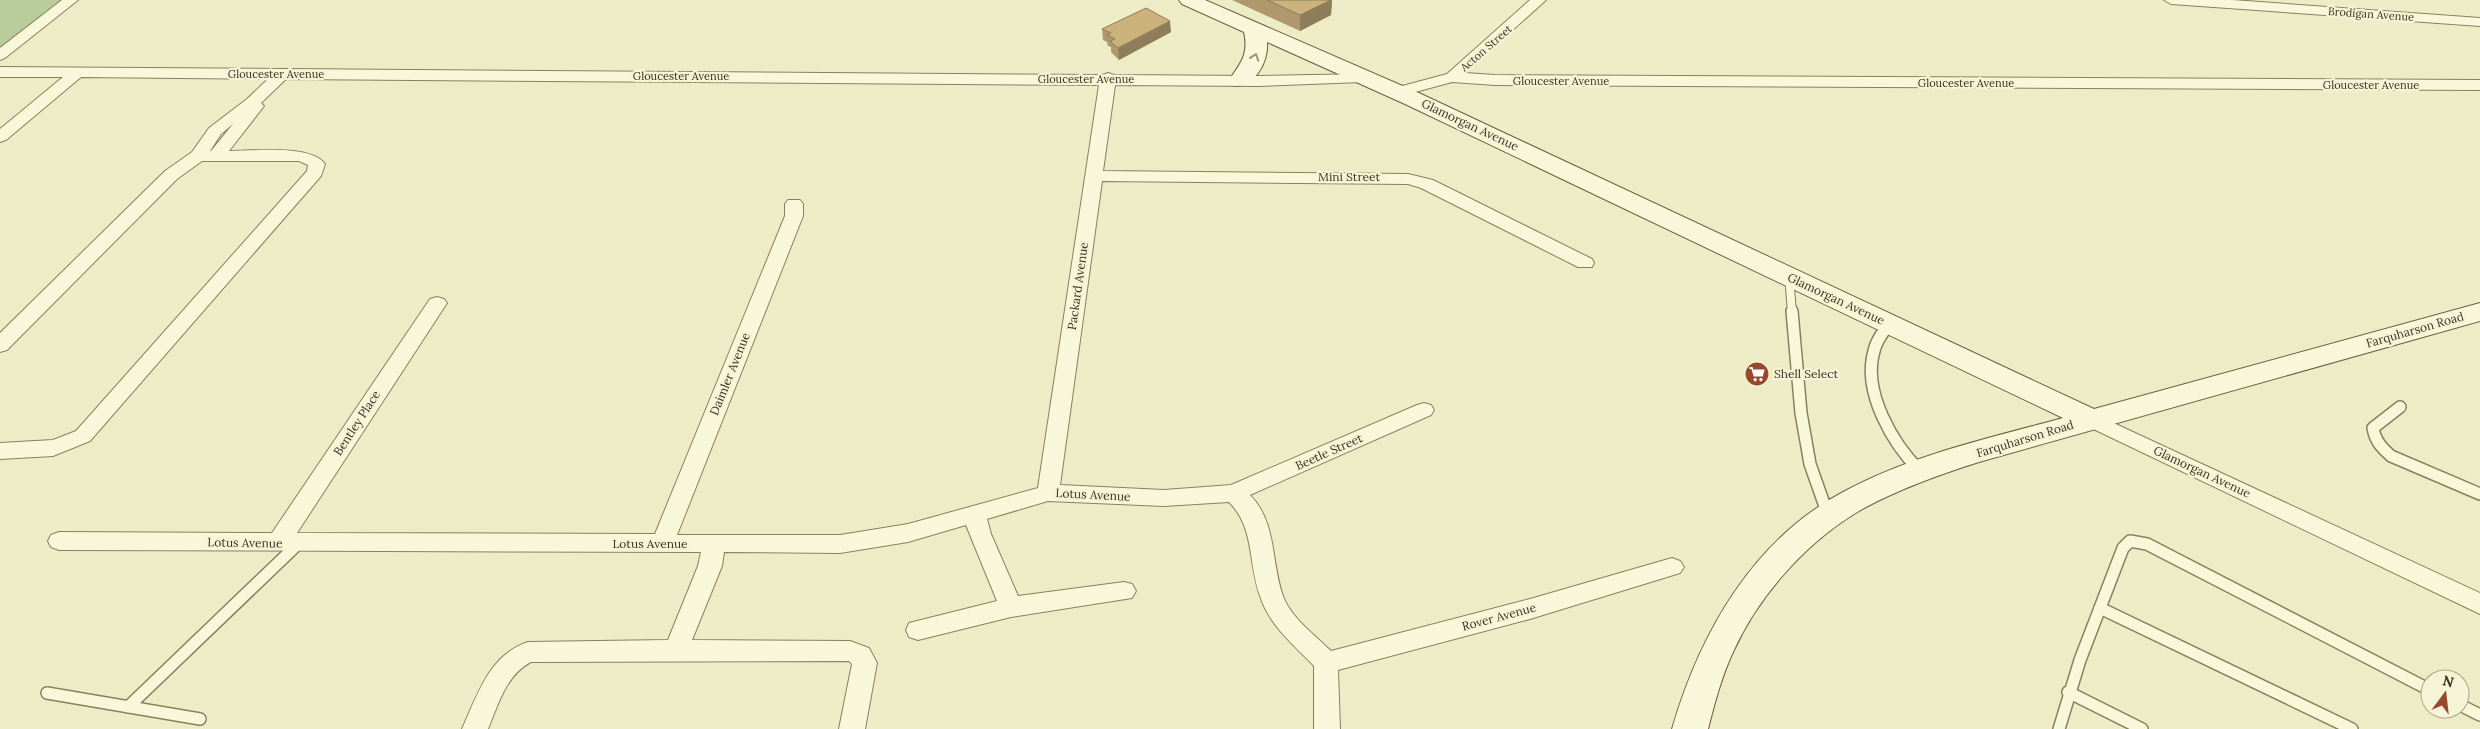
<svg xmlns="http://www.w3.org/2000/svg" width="2480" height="729" font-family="Lora,serif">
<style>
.green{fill:#b9cc9b}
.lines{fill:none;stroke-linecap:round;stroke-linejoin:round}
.lane-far1-casing{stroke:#89805c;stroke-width:10}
.lane-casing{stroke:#89805c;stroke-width:14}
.street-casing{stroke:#89805c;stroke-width:2}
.secondary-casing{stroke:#6b603f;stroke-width:2}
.lane-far1{stroke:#f8f7da;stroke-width:8}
.lane{stroke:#f8f7da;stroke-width:11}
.street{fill:#f8f7da;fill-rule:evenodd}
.secondary{fill:#f8f7da;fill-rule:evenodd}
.wall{fill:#af996c}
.shaded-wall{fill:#8e7d58}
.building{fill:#cbb27d;stroke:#8e7d58}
.oneway{stroke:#99957d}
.labels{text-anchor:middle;stroke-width:4.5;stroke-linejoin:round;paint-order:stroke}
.far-street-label{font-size:11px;fill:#3a3320;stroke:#f5f4d6}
.street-label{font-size:12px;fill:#3a3320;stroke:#f5f4d6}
.poi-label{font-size:12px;fill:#3a3320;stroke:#f5f4d6;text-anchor:start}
</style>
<rect width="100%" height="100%" fill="#eeecc7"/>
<!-- green -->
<polygon class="green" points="0,0 62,0 0,48"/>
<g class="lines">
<defs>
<polyline id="lane-far1" points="1789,276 1792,312"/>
<g id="lane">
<polyline points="1792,311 1801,413 1810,464 1828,515"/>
<path d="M 1889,324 C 1883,332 1876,341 1874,351 C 1862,392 1893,444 1920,471"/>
<path d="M 2400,407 L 2373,428 C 2375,441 2382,448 2391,456 L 2480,494"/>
<polyline points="2100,608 2352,729"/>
<polyline points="2068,692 2142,729"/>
<polyline points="47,693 200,719"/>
<polyline points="2460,705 2480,715"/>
<polyline points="128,707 299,543"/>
<polyline points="2059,729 2080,660 2123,548 2130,541 2147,544 2430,690"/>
</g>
<g id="street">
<polygon points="62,0 78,0 5,58 0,60 0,48"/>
<polygon points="1530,0 1546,0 1465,73 1495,75 2480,80 2480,90 1495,85 1452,82 1397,97 1389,92 1391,89 1447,74"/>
<polygon points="2164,0 2232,0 2480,18 2480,26 2171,4"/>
<path d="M 0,67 L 1102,75 L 1108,73 L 1114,75 L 1258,76 L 1368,74 L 1371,77 L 1368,80 L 1363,82 L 1258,86 L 1115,85 L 1103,171 L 1408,174 L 1433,180 L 1592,259 L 1594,263 L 1592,267 L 1578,267 L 1421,188 L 1408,184 L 1102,181 L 1060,485 L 1164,490 L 1231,485 L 1417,405 L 1424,403 L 1431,405 L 1434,410 L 1431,415 L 1250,495 C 1277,522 1271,563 1283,596 C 1291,618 1315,635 1331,651 L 1530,599 L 1672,558 L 1680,561 L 1684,567 L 1680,573 L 1530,619 L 1338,670 L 1340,729 L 1314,729 L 1314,666 C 1294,645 1269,625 1260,596 C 1248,563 1255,528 1229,502 L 1164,506 L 1048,501 L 987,519 L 991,534 L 1018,596 L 1124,582 L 1132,584 L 1136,591 L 1132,598 L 1011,617 L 918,640 L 909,637 L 906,630 L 909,623 L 997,601 L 966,525 L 908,542 L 840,553 L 724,552 L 722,566 L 692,640 L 850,641 L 869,648 L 877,663 L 865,729 L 839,729 L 852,664 L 849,661 L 531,662 C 506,675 498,705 488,729 L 462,729 C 478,694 489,655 528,642 L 668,640 L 698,566 L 701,552 L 59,550 L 51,547 L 48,541 L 51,535 L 59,532 L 272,533 L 430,299 L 437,297 L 444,299 L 447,303 L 297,533 L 655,534 L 785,216 L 785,204 L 788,200 L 800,200 L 803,204 L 803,216 L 677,535 L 840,535 L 908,524 L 1038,488 L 1099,85 L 286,79 L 261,103 L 264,106 L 229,151 C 252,151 311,144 325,164 L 321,176 L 90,441 L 53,456 L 0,459 L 0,443 L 53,440 L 76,431 L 307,171 L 308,165 L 299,161 L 202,161 L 177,179 L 7,350 L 0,352 L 0,333 L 165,171 L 192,152 L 209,128 L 247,99 L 268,79 L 81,77 L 6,140 L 0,142 L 0,129 L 63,77 L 0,77 ZM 233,124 L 211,151 L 210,151 L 221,134 Z"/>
<polygon points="2092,413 2480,593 2480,614 2085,425 2082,420 2085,415"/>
</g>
<path id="secondary" d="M 1179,0 L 1205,0 L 1421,94 L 2094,409 L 2480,303 L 2480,321 L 1979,462 C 1941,474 1902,488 1866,507 C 1811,537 1760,593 1734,650 C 1722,675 1715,702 1708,729 L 1672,729 C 1700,633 1753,539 1845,491 C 1912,455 1989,438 2063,418 L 1405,104 L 1267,42 C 1269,61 1254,90 1232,85 L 1229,80 C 1241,63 1249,54 1244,32 L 1182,4 Z"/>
</defs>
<!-- lane-far1 casing -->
<use href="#lane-far1" class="lane-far1-casing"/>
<!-- lane casing -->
<use href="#lane" class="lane-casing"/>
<!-- street casing -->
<use href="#street" class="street-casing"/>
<!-- secondary casing -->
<use href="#secondary" class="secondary-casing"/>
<!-- lane-far1 -->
<use href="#lane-far1" class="lane-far1"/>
<!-- lane -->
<use href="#lane" class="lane"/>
<!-- street -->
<use href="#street" class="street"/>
<!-- secondary -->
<use href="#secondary" class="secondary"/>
</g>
<!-- wall -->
<g class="wall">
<polygon points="1232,0 1332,0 1331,15 1300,31"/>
<polygon points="1102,29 1171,32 1119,60 1111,52 1111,47 1108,46 1107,42 1103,40"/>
</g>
<!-- shaded-wall -->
<g class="shaded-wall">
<polygon points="1331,0 1332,0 1331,15 1300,31 1300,15"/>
<polygon points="1170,21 1171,32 1119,60 1118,48"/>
</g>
<!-- building -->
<g class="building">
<polygon points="1267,0 1331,0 1300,15"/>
<polygon points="1146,8 1170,21 1118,48 1110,41 1115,39 1107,35 1111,33 1102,29"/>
</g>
<!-- one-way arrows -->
<defs><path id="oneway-chevron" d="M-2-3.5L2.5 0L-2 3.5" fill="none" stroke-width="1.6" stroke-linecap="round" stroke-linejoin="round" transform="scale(1.25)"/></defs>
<use class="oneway" href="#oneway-chevron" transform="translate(1255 57) rotate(-71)"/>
<!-- icons -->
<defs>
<symbol id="supermarket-disc" viewBox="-11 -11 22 22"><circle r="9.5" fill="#97482d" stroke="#f5f4d6"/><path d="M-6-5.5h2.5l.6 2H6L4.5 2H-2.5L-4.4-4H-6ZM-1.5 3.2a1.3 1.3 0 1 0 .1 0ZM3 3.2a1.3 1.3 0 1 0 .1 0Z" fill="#fff"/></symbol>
</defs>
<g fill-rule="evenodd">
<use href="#supermarket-disc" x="1743" y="360" width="28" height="28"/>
</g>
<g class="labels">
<!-- far-street labels -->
<g class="far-street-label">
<text transform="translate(2371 14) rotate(4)" y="4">Brodigan Avenue</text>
<text transform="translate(1486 48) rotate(-41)" y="4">Acton Street</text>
<text x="276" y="78">Gloucester Avenue</text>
<text x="681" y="80">Gloucester Avenue</text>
<text x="1086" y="83">Gloucester Avenue</text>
<text x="1561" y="85">Gloucester Avenue</text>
<text x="1966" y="87">Gloucester Avenue</text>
<text x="2371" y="89">Gloucester Avenue</text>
</g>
<!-- street labels -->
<g class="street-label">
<text transform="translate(1470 125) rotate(25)" y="4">Glamorgan Avenue</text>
<text x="1349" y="181">Mini Street</text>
<text transform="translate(1078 286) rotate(-82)" y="4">Packard Avenue</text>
<text transform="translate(1836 299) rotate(25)" y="4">Glamorgan Avenue</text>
<text transform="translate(2415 330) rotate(-16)" y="4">Farquharson Road</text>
<text transform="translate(730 374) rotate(-68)" y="4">Daimler Avenue</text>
<text transform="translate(357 423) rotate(-57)" y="4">Bentley Place</text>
<text transform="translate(2025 439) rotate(-17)" y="4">Farquharson Road</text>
<text transform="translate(1329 452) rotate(-24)" y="4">Beetle Street</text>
<text transform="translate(2202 472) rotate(25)" y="4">Glamorgan Avenue</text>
<text transform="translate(1093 495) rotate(3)" y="4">Lotus Avenue</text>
<text transform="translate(245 543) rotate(1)" y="4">Lotus Avenue</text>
<text x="650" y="548">Lotus Avenue</text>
<text transform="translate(1499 617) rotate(-15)" y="4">Rover Avenue</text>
</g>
<!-- poi labels -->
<g class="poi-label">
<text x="1774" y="378">Shell Select</text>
</g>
</g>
<!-- north arrow -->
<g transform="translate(2445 694) rotate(15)"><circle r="24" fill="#f5f4d6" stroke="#aaa78d"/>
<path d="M0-4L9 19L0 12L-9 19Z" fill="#97482d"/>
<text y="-8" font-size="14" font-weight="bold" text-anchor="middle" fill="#3a3320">N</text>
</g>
</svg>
